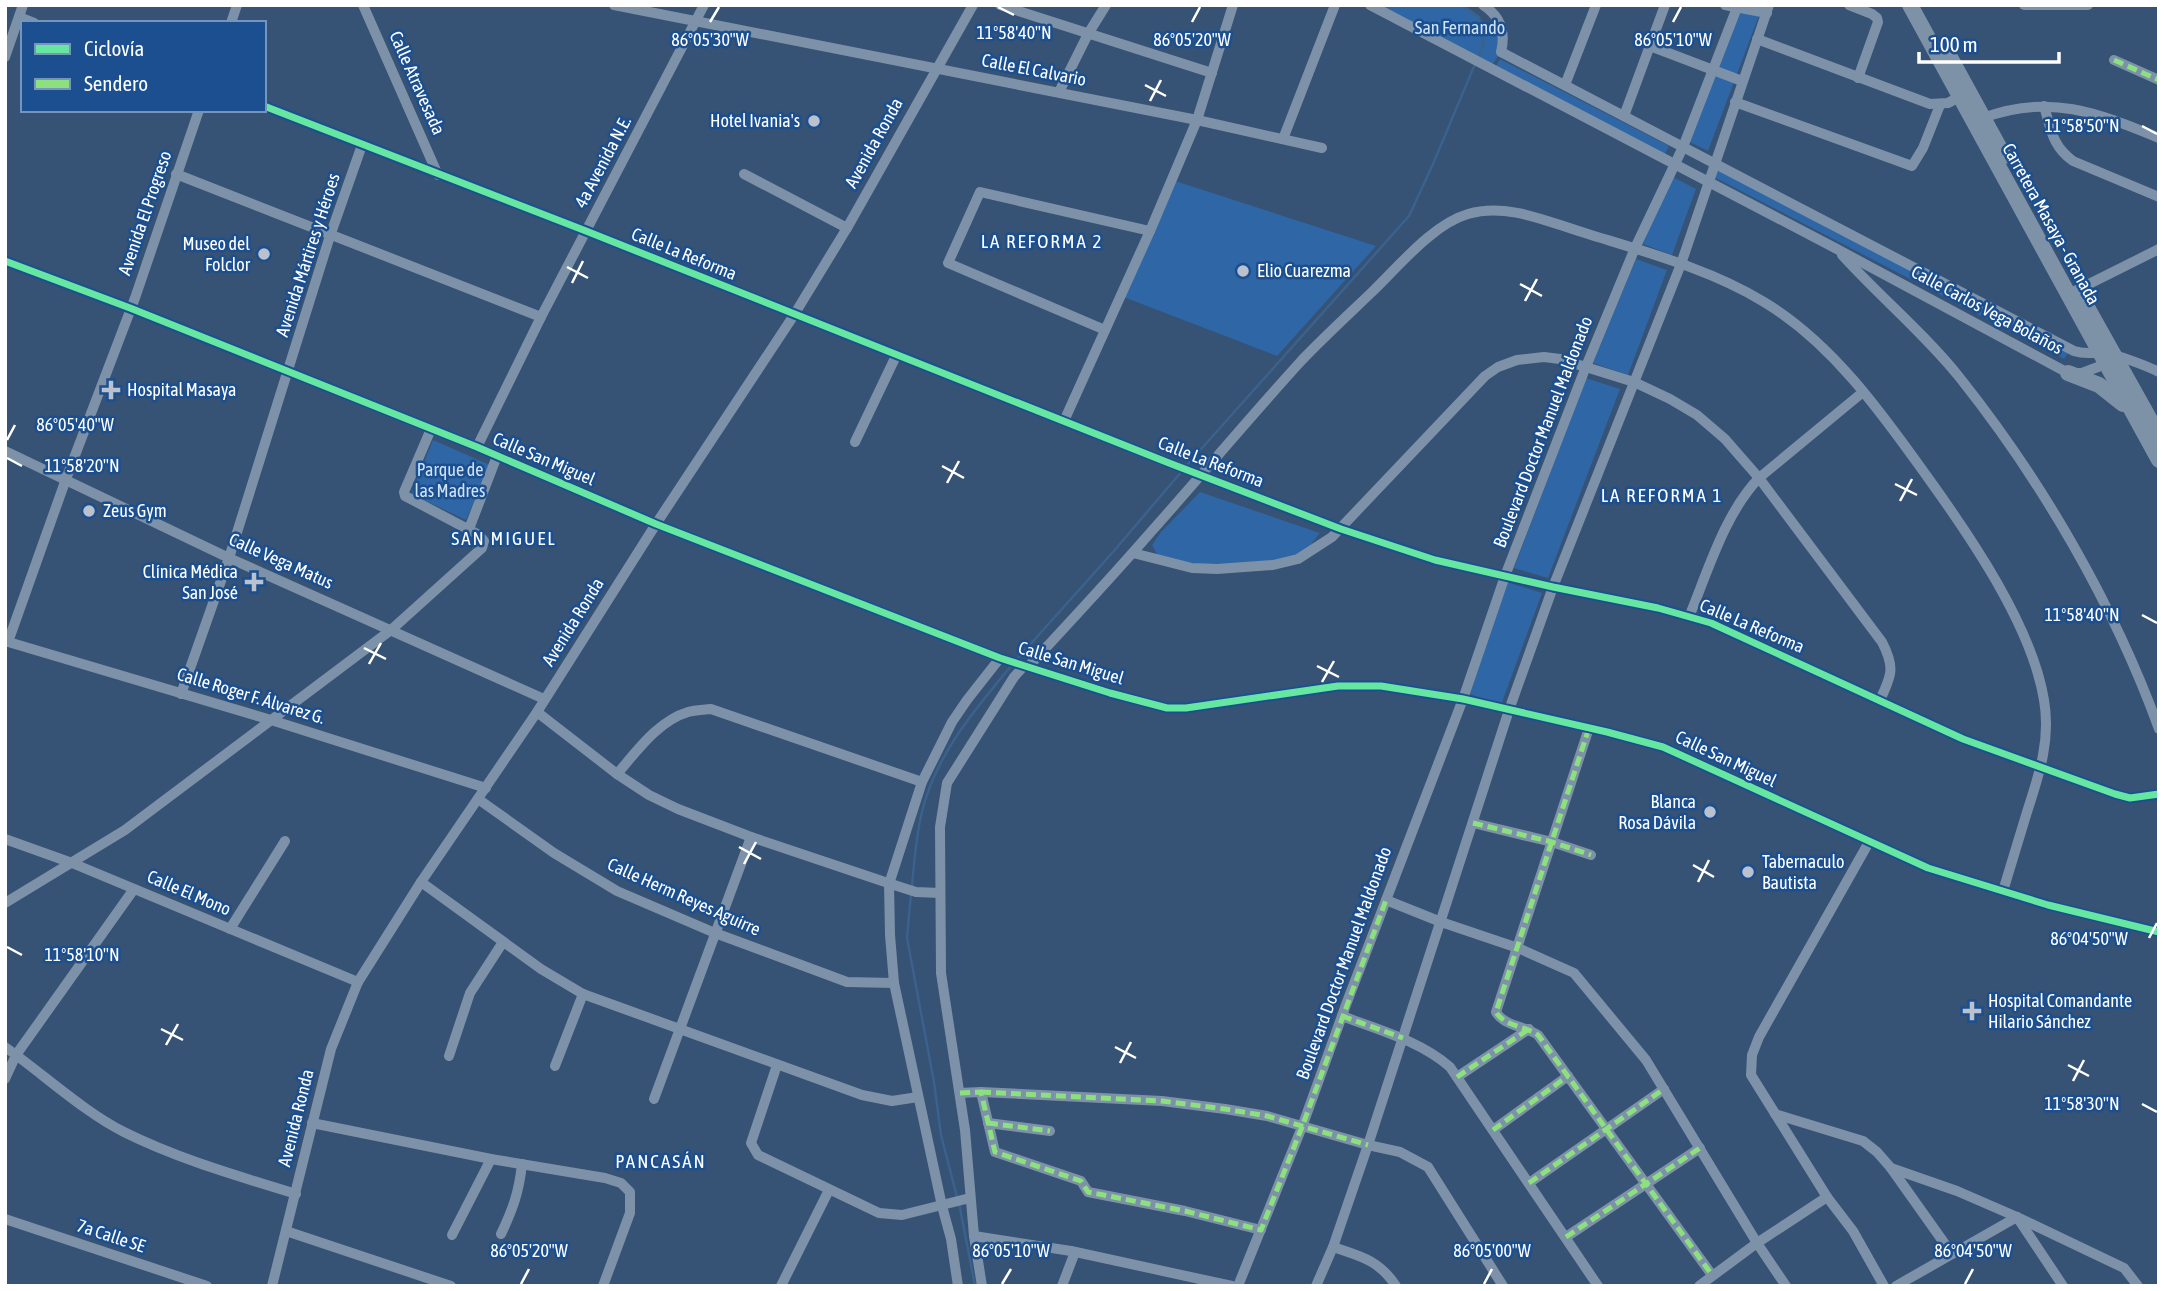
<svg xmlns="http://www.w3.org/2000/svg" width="2164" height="1291" font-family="'Asap Condensed',sans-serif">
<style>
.green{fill:#2f66a5}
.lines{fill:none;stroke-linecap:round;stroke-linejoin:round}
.stream{stroke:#3b618d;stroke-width:2.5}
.minor{stroke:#7d92a8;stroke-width:10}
.highway{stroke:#7e92a7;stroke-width:16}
.quiet{stroke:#8de07e;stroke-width:5;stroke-dasharray:10 5;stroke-linecap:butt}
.cycleway-casing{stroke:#1b4f8f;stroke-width:11}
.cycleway{stroke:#66e7a1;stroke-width:7}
.ticks{fill:none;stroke:#fff;stroke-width:2.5}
.poi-dot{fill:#b9c2ce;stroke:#1b4f8f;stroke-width:2.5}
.labels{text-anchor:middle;stroke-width:5;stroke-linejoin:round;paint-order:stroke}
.park-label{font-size:18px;fill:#cfe3fa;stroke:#1b4f8f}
.street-label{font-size:18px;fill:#fff;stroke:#1b4f8f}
.poi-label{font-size:18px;fill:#fff;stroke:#1b4f8f;text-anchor:start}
.neighbourhood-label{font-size:19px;letter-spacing:2px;fill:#fff;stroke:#1b4f8f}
.ticks-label{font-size:18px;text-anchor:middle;fill:#fff;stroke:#1b4f8f;stroke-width:5;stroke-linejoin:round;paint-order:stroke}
</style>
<rect width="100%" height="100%" fill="#365274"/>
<!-- green -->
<g class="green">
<polygon points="1370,5 1462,5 1497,32 1501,52 1490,68"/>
<polygon points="1743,5 1763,5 1708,151 1690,142"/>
<polygon points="1500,59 1669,146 1664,156 1495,68"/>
<polygon points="1718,168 2068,353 2064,359 1714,177"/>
<polygon points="1671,176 1696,189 1672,255 1643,244"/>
<polygon points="1172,180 1376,246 1277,356 1121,296"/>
<polygon points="1636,259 1667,270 1628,375 1593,363"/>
<polygon points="1586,378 1620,389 1548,578 1514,568"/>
<polygon points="433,440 490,465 466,520 411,494"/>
<path d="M 1200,492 L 1320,533 C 1314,540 1306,552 1298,556 C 1260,571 1197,567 1158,556 L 1152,545 L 1161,532 Z"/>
<polygon points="1507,582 1542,593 1501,705 1470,694"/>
</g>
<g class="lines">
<!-- stream -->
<g class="stream">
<polyline points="1462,5 1479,17 1484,44 1478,58"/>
<polyline points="1186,466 1409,216 1433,164 1475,64"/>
<polyline points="1018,658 1113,552 1182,471"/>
<path d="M 912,887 C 914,862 916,836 922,812 C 936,754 974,711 1011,666"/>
<polyline points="911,894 907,938 934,1082 941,1135 957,1197"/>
<polyline points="959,1203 975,1286"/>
</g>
<!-- minor -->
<g class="minor">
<polyline points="363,5 438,175"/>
<polyline points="614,5 1197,120 1322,148"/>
<polyline points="1000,5 1212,73"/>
<polyline points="1370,5 1835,248 2068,373 2082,373 2111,362"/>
<path d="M 1483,5 C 1500,16 1506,32 1501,52 L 2074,351 C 2086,355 2092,352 2103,353 C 2116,354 2147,366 2159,372"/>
<polyline points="1725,5 1767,13"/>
<polyline points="1849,5 1872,14 1877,18 1878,22 1858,78"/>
<polyline points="2024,5 2088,5"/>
<polyline points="19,17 34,23"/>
<polyline points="231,23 237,5"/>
<polyline points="1757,39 1930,104 1948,103 1959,97"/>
<polyline points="1650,46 1742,81"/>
<polyline points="5,57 23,5"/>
<polyline points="2114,60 2159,80"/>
<polyline points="1565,85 1596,5"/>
<polyline points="1059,92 1088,34 1106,5"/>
<polyline points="1735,102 1912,166 1923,148 1940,105"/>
<polyline points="264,106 586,231 1169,463 1341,529 1435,560 1553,587 1658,608 1711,623 1963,739 2115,794 2130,798 2159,794"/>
<path d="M 2044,106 C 2051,129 2052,146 2073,161 L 2159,197"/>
<polyline points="1624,116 1665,5"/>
<path d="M 1983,118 C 2049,93 2098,113 2159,138"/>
<polyline points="1283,139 1335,5"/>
<polyline points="176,174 541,317"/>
<polyline points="744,174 847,228"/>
<path d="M 1842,255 C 1880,297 1925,334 1960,378 C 2042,481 2114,605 2159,729"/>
<polyline points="5,261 130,308 477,447 656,524 1000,658 1110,693 1167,708 1186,708 1338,686 1381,686 1463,699 1607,732 1663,747 1928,868 2048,905 2159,932"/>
<polyline points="2071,293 2159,249"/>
<polyline points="1105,330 948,263 980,192 1150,231"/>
<polyline points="1064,421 1150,231 1197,120 1233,5"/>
<polyline points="855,442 896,356"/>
<polyline points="477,447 541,317 704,5"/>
<polyline points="5,451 229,558 544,699"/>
<polyline points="469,529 497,456"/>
<path d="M 1133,553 L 1192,568 L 1217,569 L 1273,565 L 1298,559 L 1332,537 L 1485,376 L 1498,367 L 1517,360 L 1544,357 L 1560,359 L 1634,382 L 1670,399 L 1697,415 L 1725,439 L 1759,478 L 1882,642 C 1895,667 1892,675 1880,700"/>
<path d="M 1689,617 C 1708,571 1725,513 1759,478 L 1863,392"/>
<polyline points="5,641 271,720 486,788"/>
<polyline points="8,642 66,479 135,298 199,110"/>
<path d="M 1028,667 C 1069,623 1110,579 1150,533 C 1201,476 1250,417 1302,360 C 1325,336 1349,314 1373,291 C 1399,266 1433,224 1468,214 C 1508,202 1550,223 1588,234 C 1646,252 1712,270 1764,302 C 1832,343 1881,412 1926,475 C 1970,536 2032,626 2044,700 C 2051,740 2039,775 2027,812 C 2019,839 2011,865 2003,891"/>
<polyline points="181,694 229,558 330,236 362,145"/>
<polyline points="537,712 617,774 649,795 678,809 751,837 894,885 916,892 940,893"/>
<path d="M 1589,728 L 1496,1012 C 1504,1026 1525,1026 1538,1035 L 1712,1275"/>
<path d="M 617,774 C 637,751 658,721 688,712 C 695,710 703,710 711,709 L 922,782"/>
<polyline points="478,799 554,853 617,891 715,933 847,982 894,983"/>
<polyline points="1473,823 1552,842 1591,855"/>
<polyline points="5,839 72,863 358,982"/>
<polyline points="1869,842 1759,1037 1752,1055 1751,1075 1827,1197 1853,1231 1884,1286"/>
<polyline points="421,882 541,969 583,994 862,1095 892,1101 918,1097"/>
<polyline points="1386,900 1441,922 1518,948 1574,973 1646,1060 1757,1243 1786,1286"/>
<polyline points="5,903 125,830 391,630 482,548 484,541 479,535 405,496 404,492 431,429"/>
<polyline points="230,929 285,841"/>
<path d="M 1342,1016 C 1379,1030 1420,1041 1450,1067 L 1598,1286"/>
<path d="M 5,1047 C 42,1073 84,1112 124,1132 C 178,1159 238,1176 296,1194"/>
<polyline points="449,1056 470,993 503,942"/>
<polyline points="777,1065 751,1143 758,1155 879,1213 902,1215 970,1198"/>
<polyline points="555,1066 583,994"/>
<polyline points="1457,1077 1529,1029"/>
<polyline points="5,1079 16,1055 134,889"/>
<polyline points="981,1092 1162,1101 1225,1109 1267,1116 1368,1145 1400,1152 1428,1167 1503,1286"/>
<polyline points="960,1093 981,1092 995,1152 1081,1181 1088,1192 1185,1211 1261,1230"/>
<polyline points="654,1099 751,837"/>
<polyline points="1775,1114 1863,1141 1877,1152 1891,1168 1957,1191 2017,1217 2124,1268 2138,1286"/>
<polyline points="312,1123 491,1159 605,1178 621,1183 630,1192 630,1213 603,1286"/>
<polyline points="988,1123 1050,1131"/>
<polyline points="1493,1130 1568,1076"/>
<polyline points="1891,1168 1952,1254"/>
<polyline points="1529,1183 1664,1089"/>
<polyline points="5,1219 207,1286"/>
<polyline points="286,1231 451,1286"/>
<path d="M 501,1234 C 513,1209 519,1192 522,1164"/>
<polyline points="452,1235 491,1159"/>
<polyline points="974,1236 1071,1251 1232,1286"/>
<polyline points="1566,1237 1700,1148"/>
<path d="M 1333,1247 C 1360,1256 1379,1260 1396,1286"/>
<polyline points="272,1286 331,1049 358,982 421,882 537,712 656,524 794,315 847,228 973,5"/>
<polyline points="781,1286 829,1190"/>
<polyline points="958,1286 951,1239 942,1206 894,983 890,935 889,884 922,782 952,722 967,700 1000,658"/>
<polyline points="982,1286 974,1236 965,1130 941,973 940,827 947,783 1014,677 1024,666"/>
<polyline points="1062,1286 1075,1252"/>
<polyline points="1238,1286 1302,1127 1347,1002 1463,699 1505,576 1585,369 1635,248 1683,147 1738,5"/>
<polyline points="1316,1286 1333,1247 1368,1145 1509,710 1553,587 1681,264 1769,5"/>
<polyline points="1699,1286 1757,1243 1827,1197"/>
<polyline points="1896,1286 2017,1217 2063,1286"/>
</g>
<!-- highway -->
<g class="highway">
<polyline points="1910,5 2159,460"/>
<polyline points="1946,50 2004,156"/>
<polyline points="2079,293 2159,436"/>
<polyline points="2068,373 2099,385 2123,404"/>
</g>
<!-- quiet -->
<g class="quiet">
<polyline points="2114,60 2159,80"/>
<path d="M 1589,728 L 1496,1012 C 1504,1026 1525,1026 1538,1035 L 1712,1275"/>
<polyline points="1473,823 1552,842 1591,855"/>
<polyline points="1342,1016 1403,1038"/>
<polyline points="1457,1077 1529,1029"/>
<polyline points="981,1092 1162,1101 1225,1109 1267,1116 1368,1145"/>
<polyline points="960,1093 981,1092 995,1152 1081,1181 1088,1192 1185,1211 1261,1230 1302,1127 1386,900"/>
<polyline points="988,1123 1050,1131"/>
<polyline points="1493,1130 1568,1076"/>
<polyline points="1529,1183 1664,1089"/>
<polyline points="1566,1237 1700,1148"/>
</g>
<defs>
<g id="cycleway">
<polyline points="264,106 586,231 1169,463 1341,529 1435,560 1553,587 1658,608 1711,623 1963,739 2115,794 2130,798 2159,794"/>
<polyline points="5,261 130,308 477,447 656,524 1000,658 1110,693 1167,708 1186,708 1338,686 1381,686 1463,699 1607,732 1663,747 1928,868 2048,905 2159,932"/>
</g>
</defs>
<!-- cycleway casing -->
<use href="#cycleway" class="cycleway-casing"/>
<!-- cycleway -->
<use href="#cycleway" class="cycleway"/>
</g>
<!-- ticks -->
<path class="ticks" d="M 998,7 L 1014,15M 710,22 L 719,7M 1192,22 L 1200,7M 1673,22 L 1681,7M 1145,85 L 1166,96M 1150,101 L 1161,80M 2142,126 L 2157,134M 567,267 L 588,278M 572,283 L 583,261M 1520,284 L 1542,296M 1525,301 L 1537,279M 7,440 L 15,425M 7,458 L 22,466M 942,466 L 964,478M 947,483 L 959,461M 1895,484 L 1917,495M 1900,501 L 1912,479M 2142,615 L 2157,623M 364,648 L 386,659M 369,664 L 381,643M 1317,666 L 1339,677M 1322,682 L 1334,661M 739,847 L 761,859M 744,864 L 756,842M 1693,865 L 1714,877M 1698,882 L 1709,860M 2149,938 L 2157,923M 7,947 L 22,955M 161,1029 L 183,1040M 166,1045 L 178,1024M 1115,1047 L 1136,1058M 1120,1063 L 1131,1042M 2068,1065 L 2089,1076M 2073,1081 L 2084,1060M 2142,1104 L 2157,1112M 521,1284 L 529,1269M 1002,1284 L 1011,1269M 1484,1284 L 1492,1269M 1965,1284 L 1973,1269"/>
<!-- markers -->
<g class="poi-dot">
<circle cx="814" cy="121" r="7"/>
<circle cx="264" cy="254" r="7"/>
<circle cx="1243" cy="271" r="7"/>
<path d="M107.5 379.5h7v7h7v7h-7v7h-7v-7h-7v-7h7z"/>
<circle cx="89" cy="511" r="7"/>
<path d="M250.5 571.5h7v7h7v7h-7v7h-7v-7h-7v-7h7z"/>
<circle cx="1710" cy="812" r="7"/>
<circle cx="1748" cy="872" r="7"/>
<path d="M1968.5 1000.5h7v7h7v7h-7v7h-7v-7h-7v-7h7z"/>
</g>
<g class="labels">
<!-- park labels -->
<g class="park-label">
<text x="1460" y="34">San Fernando</text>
<text x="450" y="476">Parque de<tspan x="450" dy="21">las Madres</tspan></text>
</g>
<!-- street labels -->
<g class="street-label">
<text transform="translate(1034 70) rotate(11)" y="6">Calle El Calvario</text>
<text transform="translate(417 83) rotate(66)" y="6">Calle Atravesada</text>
<text transform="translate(874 143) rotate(-61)" y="6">Avenida Ronda</text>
<text transform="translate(603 162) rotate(-62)" y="6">4a Avenida N.E.</text>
<text transform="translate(145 213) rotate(-71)" y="6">Avenida El Progreso</text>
<text transform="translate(2051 224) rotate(61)" y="6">Carretera Masaya - Granada</text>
<text transform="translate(684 254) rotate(22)" y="6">Calle La Reforma</text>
<text transform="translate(308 255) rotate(-72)" y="6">Avenida Mártires y Héroes</text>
<text transform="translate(1987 310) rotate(28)" y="6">Calle Carlos Vega Bolaños</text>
<text transform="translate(1543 432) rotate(-69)" y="6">Boulevard Doctor Manuel Maldonado</text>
<text transform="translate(544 459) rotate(23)" y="6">Calle San Miguel</text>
<text transform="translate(1211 462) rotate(21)" y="6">Calle La Reforma</text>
<text transform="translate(281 561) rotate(24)" y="6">Calle Vega Matus</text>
<text transform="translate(573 622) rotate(-58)" y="6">Avenida Ronda</text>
<text transform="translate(1752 626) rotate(23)" y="6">Calle La Reforma</text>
<text transform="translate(1071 663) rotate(17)" y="6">Calle San Miguel</text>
<text transform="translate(251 696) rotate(17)" y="6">Calle Roger F. Álvarez G.</text>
<text transform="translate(1726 759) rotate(25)" y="6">Calle San Miguel</text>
<text transform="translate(189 893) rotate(23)" y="6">Calle El Mono</text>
<text transform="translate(684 897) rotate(24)" y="6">Calle Herm Reyes Aguirre</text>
<text transform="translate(1344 963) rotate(-70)" y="6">Boulevard Doctor Manuel Maldonado</text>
<text transform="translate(296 1118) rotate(-76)" y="6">Avenida Ronda</text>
<text transform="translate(111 1236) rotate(18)" y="6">7a Calle SE</text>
</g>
<!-- poi labels -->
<g class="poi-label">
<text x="800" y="127" text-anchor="end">Hotel Ivania's</text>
<text x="250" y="250" text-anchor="end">Museo del<tspan x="250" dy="21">Folclor</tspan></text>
<text x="1257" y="277">Elio Cuarezma</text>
<text x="127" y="396">Hospital Masaya</text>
<text x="103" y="517">Zeus Gym</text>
<text x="238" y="578" text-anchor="end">Clínica Médica<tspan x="238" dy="21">San José</tspan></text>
<text x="1696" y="808" text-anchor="end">Blanca<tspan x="1696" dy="21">Rosa Dávila</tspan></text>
<text x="1762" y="868">Tabernaculo<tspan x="1762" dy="21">Bautista</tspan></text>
<text x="1988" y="1007">Hospital Comandante<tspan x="1988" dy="21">Hilario Sánchez</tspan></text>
</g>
<!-- neighbourhood labels -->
<g class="neighbourhood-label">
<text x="1042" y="248">LA REFORMA 2</text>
<text x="1662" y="502">LA REFORMA 1</text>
<text x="504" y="545">SAN MIGUEL</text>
<text x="661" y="1168">PANCASÁN</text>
</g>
</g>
<g class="ticks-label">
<text x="1014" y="39">11°58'40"N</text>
<text x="710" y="46">86°05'30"W</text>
<text x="1192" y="46">86°05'20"W</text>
<text x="1673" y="46">86°05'10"W</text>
<text x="2082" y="132">11°58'50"N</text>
<text x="75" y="431">86°05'40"W</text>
<text x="82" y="472">11°58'20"N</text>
<text x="2082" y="621">11°58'40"N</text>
<text x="2089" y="945">86°04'50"W</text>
<text x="82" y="961">11°58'10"N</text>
<text x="2082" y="1110">11°58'30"N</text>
<text x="529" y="1257">86°05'20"W</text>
<text x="1011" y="1257">86°05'10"W</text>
<text x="1492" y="1257">86°05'00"W</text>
<text x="1973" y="1257">86°04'50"W</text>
</g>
<!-- border -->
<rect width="2164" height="1291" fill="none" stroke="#ffffff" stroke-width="14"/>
<!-- legend -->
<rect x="21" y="21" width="245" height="91" fill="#1b4f8f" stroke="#7695bc" stroke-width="2"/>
<rect x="35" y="44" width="35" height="10" fill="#66e7a1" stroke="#7695bc" stroke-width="2"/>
<text x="84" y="56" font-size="21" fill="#ffffff">Ciclovía</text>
<rect x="35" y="79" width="35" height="10" fill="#8de07e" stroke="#7695bc" stroke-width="2"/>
<text x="84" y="91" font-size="21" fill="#ffffff">Sendero</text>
<!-- scale -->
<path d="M1919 52v10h140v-10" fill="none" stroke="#ffffff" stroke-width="3.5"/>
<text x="1930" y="52" font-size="21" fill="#ffffff" stroke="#1b4f8f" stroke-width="5" paint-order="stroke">100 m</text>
</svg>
